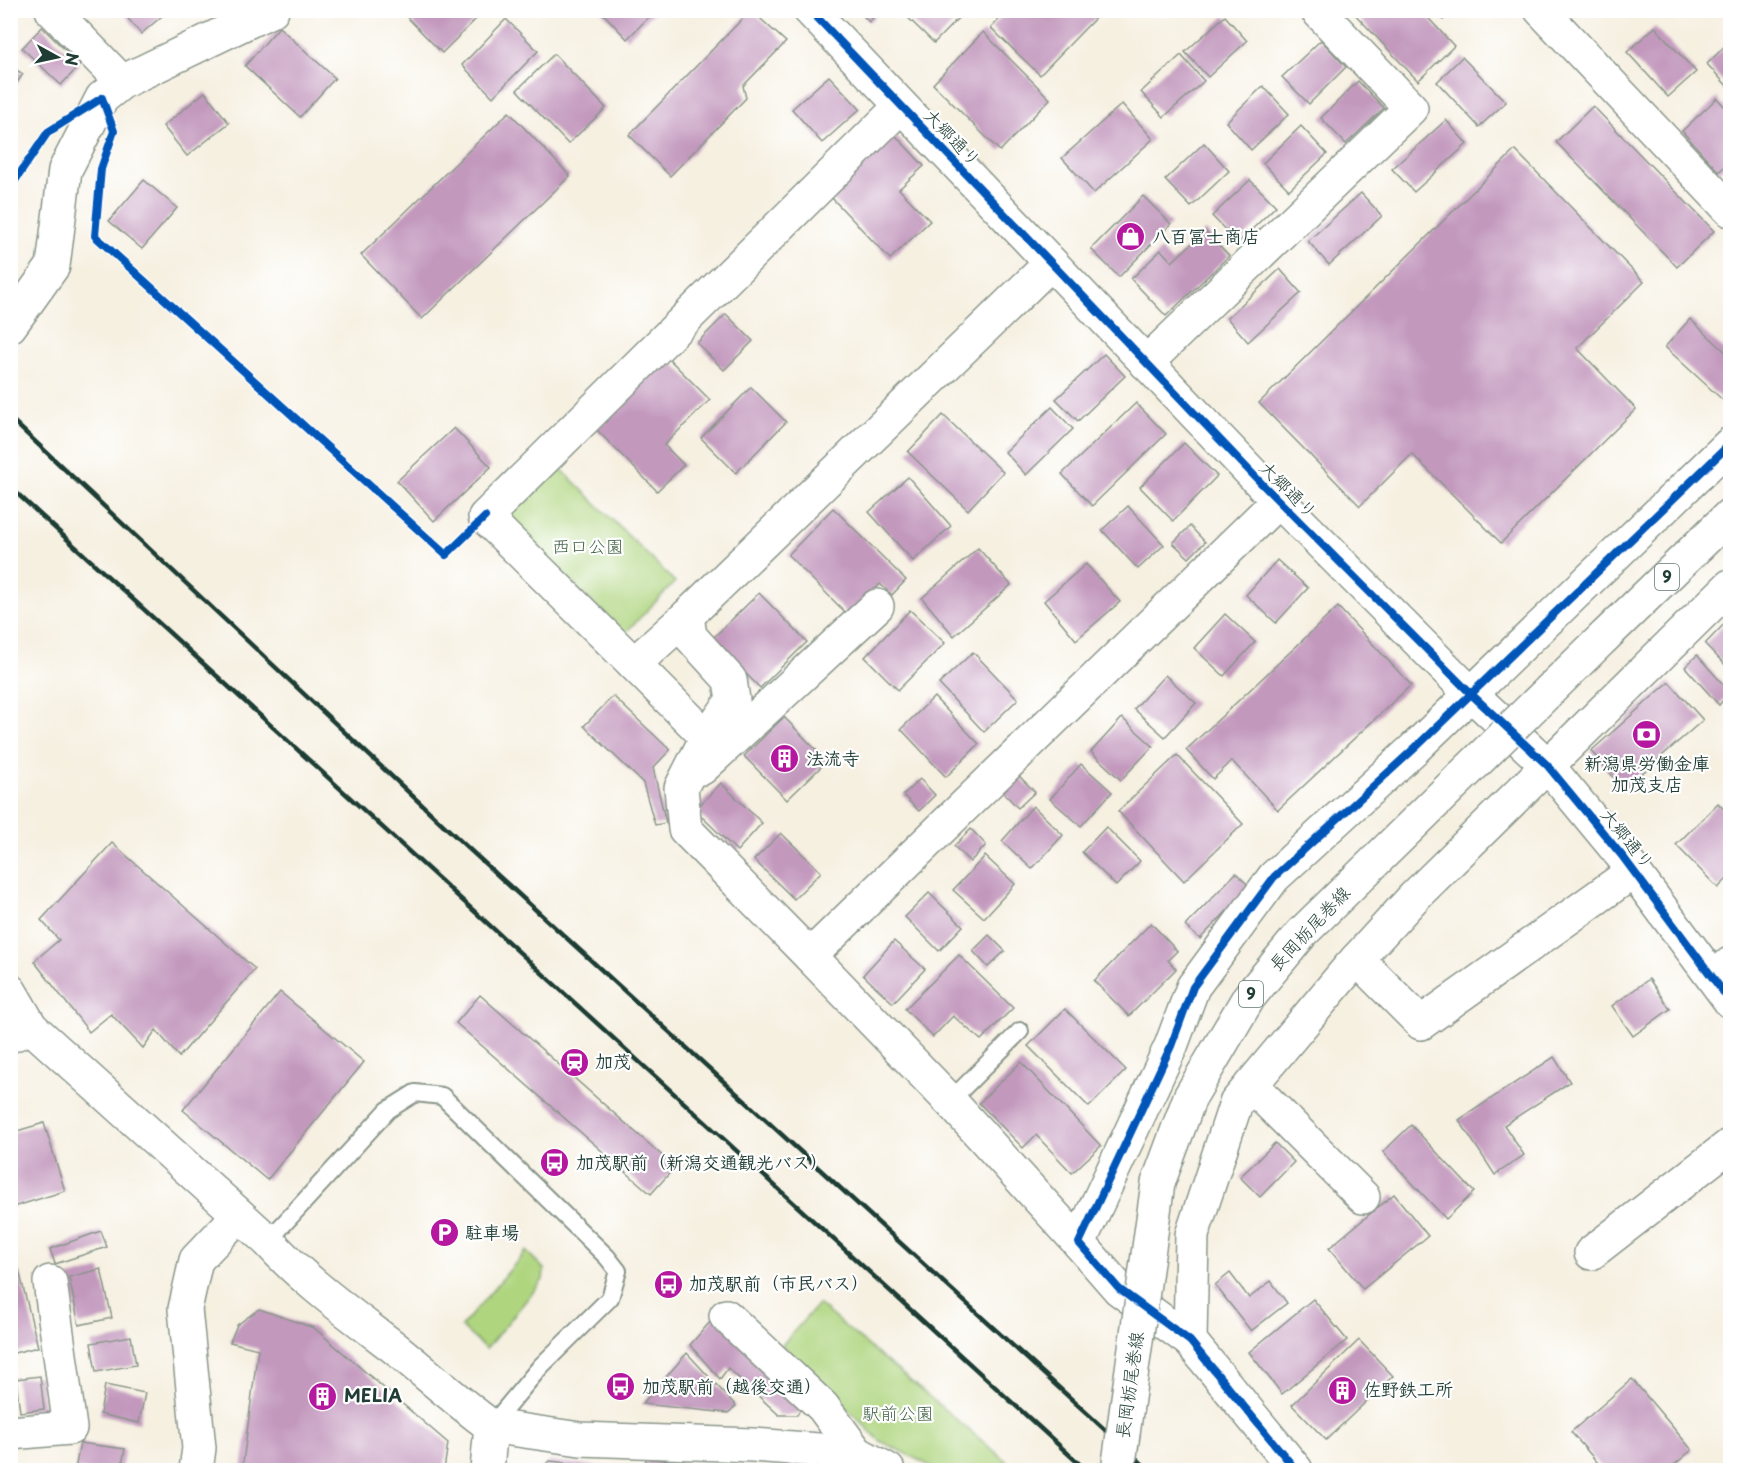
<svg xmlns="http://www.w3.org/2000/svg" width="1741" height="1481" font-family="'Playpen Sans','Klee One',sans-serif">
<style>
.green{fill:#afd57f;stroke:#67895a;stroke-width:1.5}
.building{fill:#c298bd}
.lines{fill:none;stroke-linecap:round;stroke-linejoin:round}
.service-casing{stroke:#8a968a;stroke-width:20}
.minor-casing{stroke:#8a968a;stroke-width:36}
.tertiary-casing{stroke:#8a968a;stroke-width:36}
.secondary-casing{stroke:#8a968a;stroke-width:36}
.primary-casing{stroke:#8a968a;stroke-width:36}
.service{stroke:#fff;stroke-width:16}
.minor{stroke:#fff;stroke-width:33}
.tertiary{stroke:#fff;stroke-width:33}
.secondary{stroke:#fff;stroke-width:33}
.primary{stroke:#fff;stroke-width:33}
.rail{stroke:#1f3d34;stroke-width:4.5}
.primary-bridge-casing{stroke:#8a968a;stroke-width:36;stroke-linecap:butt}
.primary-bridge{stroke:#fff;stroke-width:33}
.cycleway-casing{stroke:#fff;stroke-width:11}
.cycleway{stroke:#0057b8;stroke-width:8}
.labels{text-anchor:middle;stroke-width:4.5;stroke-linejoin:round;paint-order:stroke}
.shield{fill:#fff;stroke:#627771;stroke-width:1.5}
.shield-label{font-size:16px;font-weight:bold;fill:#1f3d34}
.street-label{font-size:18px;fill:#1f3d34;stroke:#fff}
.poi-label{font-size:18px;font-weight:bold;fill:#1f3d34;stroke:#fff;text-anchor:start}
.park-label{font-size:18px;fill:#436347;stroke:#fff}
</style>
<rect width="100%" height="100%" fill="#fff"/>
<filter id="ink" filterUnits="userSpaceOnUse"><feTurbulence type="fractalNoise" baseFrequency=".0167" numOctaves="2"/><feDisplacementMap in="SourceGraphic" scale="12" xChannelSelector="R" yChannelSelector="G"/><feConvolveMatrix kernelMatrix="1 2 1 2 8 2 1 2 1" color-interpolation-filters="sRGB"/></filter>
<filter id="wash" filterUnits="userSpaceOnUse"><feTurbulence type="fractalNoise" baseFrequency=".008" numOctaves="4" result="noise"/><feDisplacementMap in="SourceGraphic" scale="24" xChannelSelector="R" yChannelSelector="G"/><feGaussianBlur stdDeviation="1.35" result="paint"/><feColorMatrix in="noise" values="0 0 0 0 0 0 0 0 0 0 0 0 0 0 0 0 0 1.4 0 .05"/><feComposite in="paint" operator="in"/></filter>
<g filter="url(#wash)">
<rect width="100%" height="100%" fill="#f6f0e1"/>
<!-- green -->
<g class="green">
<polygon points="553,461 675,582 624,634 501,513"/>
<polygon points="526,1251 544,1269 543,1280 486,1349 461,1327"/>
<polygon points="818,1304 1017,1470 938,1470 880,1441 782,1345"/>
</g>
<g id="blocks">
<!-- building -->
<g class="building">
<polygon points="132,10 169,10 141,34 126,16"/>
<polygon points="400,10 485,10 442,53"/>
<polygon points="600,10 656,10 627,39"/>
<polygon points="751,10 786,42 743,86 746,98 670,176 629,135"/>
<polygon points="858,10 881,10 869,22"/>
<polygon points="900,10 966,10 934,43"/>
<polygon points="1008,10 1103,10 1040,75 991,28"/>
<polygon points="1351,10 1421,10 1454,46 1418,81"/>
<polygon points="1434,10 1454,10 1443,20"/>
<polygon points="1225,16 1247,41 1208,77 1185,52"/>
<polygon points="506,19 538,51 493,97 462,65"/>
<polygon points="42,27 80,65 61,85 22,48"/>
<polygon points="279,27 335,78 300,117 245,66"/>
<polygon points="1655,27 1696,72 1668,97 1627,52"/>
<polygon points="983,32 1050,99 1000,151 933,84"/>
<polygon points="1321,40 1346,67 1309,104 1282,77"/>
<polygon points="1727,44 1730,48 1730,89 1707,64"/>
<polygon points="554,54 606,108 568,144 517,90"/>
<polygon points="1181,55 1204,81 1164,117 1141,92"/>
<polygon points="1462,57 1506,102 1479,127 1437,82"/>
<polygon points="10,66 23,74 10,93"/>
<polygon points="829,76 860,109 822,143 792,109"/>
<polygon points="1358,81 1384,108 1346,144 1321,118"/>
<polygon points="1263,86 1289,114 1251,150 1226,122"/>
<polygon points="205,92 229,123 187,156 163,126"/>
<polygon points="1717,98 1730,113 1730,161 1719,172 1682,131"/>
<polygon points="1122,104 1153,139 1094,193 1062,158"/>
<polygon points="1593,106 1714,231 1677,267 1556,142"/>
<polygon points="509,112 570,176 422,319 361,255"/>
<polygon points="1446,120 1467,144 1414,192 1392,169"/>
<polygon points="1301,126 1327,154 1289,190 1263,163"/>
<polygon points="895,135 924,166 899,189 930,221 890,259 831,197"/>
<polygon points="1204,143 1229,171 1191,207 1165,180"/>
<polygon points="1515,150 1644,282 1577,348 1636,409 1501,543 1412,454 1360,506 1259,403"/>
<polygon points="144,180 177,208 142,249 109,221"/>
<polygon points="1250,180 1276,206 1238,243 1212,216"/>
<polygon points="1361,193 1382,216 1329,265 1308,241"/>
<polygon points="1143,196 1171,224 1119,277 1091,249"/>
<polygon points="1205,231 1229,256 1166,316 1131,279 1161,250 1172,262"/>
<polygon points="1280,269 1301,293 1248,342 1227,318"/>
<polygon points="726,314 753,341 724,370 697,343"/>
<polygon points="1690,319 1730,356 1730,400 1727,404 1665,347"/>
<polygon points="1104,354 1125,376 1078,421 1056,399"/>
<polygon points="668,358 710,400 664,445 684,465 657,491 596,429"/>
<polygon points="751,387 786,422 736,473 701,438"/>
<polygon points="1136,403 1166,434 1092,506 1062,474"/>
<polygon points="1052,407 1073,429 1026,475 1005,452"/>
<polygon points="943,415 1003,472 968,510 908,452"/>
<polygon points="454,428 491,467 434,521 397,481"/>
<polygon points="1184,443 1217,476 1173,521 1140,487"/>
<polygon points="908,477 951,526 913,561 869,512"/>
<polygon points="1128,506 1164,545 1138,569 1102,530"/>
<polygon points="833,508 906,580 892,595 880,584 849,616 788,555"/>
<polygon points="1190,526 1205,542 1189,558 1173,543"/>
<polygon points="978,548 1011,585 954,636 922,598"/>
<polygon points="1277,560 1308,588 1276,623 1246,595"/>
<polygon points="1086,564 1120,602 1076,640 1044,601"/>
<polygon points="759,593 807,642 760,688 712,639"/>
<polygon points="1338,607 1411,685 1278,810 1232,761 1213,779 1186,750"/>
<polygon points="910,610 945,643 898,690 865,657"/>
<polygon points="1225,614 1255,642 1224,676 1194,648"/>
<polygon points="1728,620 1730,622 1730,670 1705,644"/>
<polygon points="973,652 1018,699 984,732 939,684"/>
<polygon points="1697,655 1730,692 1719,705 1685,667"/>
<polygon points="1165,675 1196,703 1165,737 1134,709"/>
<polygon points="1669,682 1703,720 1624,789 1591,751"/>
<polygon points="613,696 670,750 653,768 666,823 655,825 643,783 584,726"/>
<polygon points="934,697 979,744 946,777 901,729"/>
<polygon points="784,717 827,761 787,800 744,756"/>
<polygon points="1122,718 1153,746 1121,780 1091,752"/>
<polygon points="1177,755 1243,824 1184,881 1118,811"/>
<polygon points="1081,764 1112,792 1081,826 1050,799"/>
<polygon points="1019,776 1035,792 1018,808 1003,792"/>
<polygon points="920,779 935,795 919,811 903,795"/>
<polygon points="721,783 762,823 737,851 695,810"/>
<polygon points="1718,803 1730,816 1730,876 1718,888 1676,845"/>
<polygon points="1033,806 1063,835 1032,869 1002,841"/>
<polygon points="1106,827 1140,861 1116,886 1082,852"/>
<polygon points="971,829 986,845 970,862 954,846"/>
<polygon points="781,833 821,872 794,899 754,860"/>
<polygon points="112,843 255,969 179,1057 156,1030 143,1048 111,1014 89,1032 34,961 59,940 41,920"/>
<polygon points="985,856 1015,884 984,918 953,890"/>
<polygon points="1236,873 1250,887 1200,939 1185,926"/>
<polygon points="929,893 963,926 939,951 905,917"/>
<polygon points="1151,923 1177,951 1168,960 1176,969 1129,1016 1094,981"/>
<polygon points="989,935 1005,951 988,967 973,951"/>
<polygon points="894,941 925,969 893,1003 863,975"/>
<polygon points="959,955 1013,1008 981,1040 953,1016 933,1037 905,1009"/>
<polygon points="1649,979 1670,1009 1633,1036 1612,1006"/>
<polygon points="280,992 364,1062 267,1180 183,1110"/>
<polygon points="480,995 675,1167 651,1194 456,1023"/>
<polygon points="1065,1009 1126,1070 1089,1107 1028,1046"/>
<polygon points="1554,1057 1570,1082 1504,1125 1524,1155 1495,1175 1459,1120"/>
<polygon points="1021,1062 1101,1146 1072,1173 1036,1135 1023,1148 979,1103"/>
<polygon points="44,1123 65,1191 10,1208 10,1133"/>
<polygon points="1411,1125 1474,1192 1446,1219 1383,1152"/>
<polygon points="1275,1143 1294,1162 1260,1197 1240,1177"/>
<polygon points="1394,1194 1428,1236 1363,1289 1329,1248"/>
<polygon points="101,1231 107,1247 55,1264 50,1249"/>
<polygon points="101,1269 112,1318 79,1325 69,1277"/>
<polygon points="19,1270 38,1347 10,1354 10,1272"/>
<polygon points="1230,1273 1249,1298 1271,1281 1287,1303 1251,1331 1215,1285"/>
<polygon points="1313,1299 1347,1340 1282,1394 1249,1352"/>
<polygon points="259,1309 314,1328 448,1443 444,1470 242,1470 258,1349 230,1342 237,1325"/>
<polygon points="716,1315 803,1404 797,1415 779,1415 728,1368 720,1379 690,1345"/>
<polygon points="131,1336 136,1365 96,1372 91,1343"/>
<polygon points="1359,1340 1393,1376 1326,1440 1292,1405"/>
<polygon points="687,1353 736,1406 728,1413 642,1404"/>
<polygon points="40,1376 44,1409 20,1412 16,1379"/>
<polygon points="1632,1379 1692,1450 1668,1470 1604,1470 1571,1432"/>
<polygon points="105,1385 145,1393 139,1423 100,1414"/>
<polygon points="80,1443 125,1449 121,1470 75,1470"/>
<polygon points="646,1458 685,1463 684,1470 645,1470"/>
<polygon points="550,1461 625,1469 625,1470 538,1470"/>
<polygon points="693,1465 720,1469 720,1470 692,1470"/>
</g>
</g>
</g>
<g filter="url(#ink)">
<use href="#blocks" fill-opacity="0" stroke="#8a968a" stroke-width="1.5"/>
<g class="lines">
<defs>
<g id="service">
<polyline points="950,1101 1020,1031"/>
<polyline points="268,1241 388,1110 415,1093 442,1096 607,1257 618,1271 610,1298 541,1366 491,1426"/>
</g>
<g id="minor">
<polyline points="52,10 122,82"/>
<polyline points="1541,10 1730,210"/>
<polyline points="10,326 53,266 65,170 102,98 122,82 272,10"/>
<polyline points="1146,363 1411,108 1317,10"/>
<polygon points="687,616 690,636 730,680 733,700 707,737 634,664"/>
<polyline points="634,664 485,517 901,106"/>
<polyline points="707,737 681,788 685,829 810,956 1278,501"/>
<polyline points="702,768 877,606"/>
<polyline points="810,956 950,1101 1079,1243"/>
<polyline points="1357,959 1421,1023 1634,871"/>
<polyline points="1715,979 1730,964"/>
<polyline points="10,1036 31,1027"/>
<polyline points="1251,1085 1363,1197"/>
<polyline points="1591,1253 1730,1145"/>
<polyline points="726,1316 823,1407 857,1453 888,1470"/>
<polyline points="1190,1341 1192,1235 1236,1103 1348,969 1415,896 1730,586"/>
<polyline points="491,1426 580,1439 753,1445 857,1453"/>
<polyline points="10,1433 70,1428 50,1282"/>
<polyline points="1296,1470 1190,1341 1119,1289 1079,1243 1171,1046 1193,987 1274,877 1416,747 1730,444"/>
</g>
<g id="tertiary">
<polyline points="810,10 1263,485 1470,693 1547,765 1623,857 1730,1001"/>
<polyline points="687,616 1051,263"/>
<path d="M 10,991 L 31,1027 L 268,1241 C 304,1281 348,1312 391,1345 C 425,1372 455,1400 491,1426"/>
<polyline points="196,1470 199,1448 185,1309 196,1260 238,1216"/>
</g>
<polyline id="secondary" points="487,1470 491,1426"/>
<polyline id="primary" points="1603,638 1730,515"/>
</defs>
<!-- service casing -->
<use href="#service" class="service-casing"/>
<!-- minor casing -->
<use href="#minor" class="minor-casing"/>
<!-- tertiary casing -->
<use href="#tertiary" class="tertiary-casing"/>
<!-- secondary casing -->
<use href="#secondary" class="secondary-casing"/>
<!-- primary casing -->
<use href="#primary" class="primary-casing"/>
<!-- service -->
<use href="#service" class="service"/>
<!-- minor -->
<use href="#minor" class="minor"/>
<!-- tertiary -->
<use href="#tertiary" class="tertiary"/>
<!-- secondary -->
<use href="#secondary" class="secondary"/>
<!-- primary -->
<use href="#primary" class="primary"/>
<!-- rail -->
<g class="rail">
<polyline points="10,418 468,848 1149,1470"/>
<polyline points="10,487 1086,1470"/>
</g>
<defs>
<polyline id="primary-bridge" points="1118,1470 1158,1183 1190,1097 1249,997 1302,933 1603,638"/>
</defs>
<!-- primary-bridge casing -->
<use href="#primary-bridge" class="primary-bridge-casing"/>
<!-- primary-bridge -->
<use href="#primary-bridge" class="primary-bridge"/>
<defs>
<g id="cycleway">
<polyline points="810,10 1263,485 1470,693 1547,765 1623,857 1730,1001"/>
<polyline points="10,188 48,132 102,98 114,131 101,169 95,236 446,555 485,517"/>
<polyline points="1296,1470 1190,1341 1119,1289 1079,1243 1171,1046 1193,987 1274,877 1416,747 1730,444"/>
</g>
</defs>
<!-- cycleway casing -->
<use href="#cycleway" class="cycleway-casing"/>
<!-- cycleway -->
<use href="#cycleway" class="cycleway"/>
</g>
</g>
<!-- icons -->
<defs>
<symbol id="shop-disc" viewBox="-11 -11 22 22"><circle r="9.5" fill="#b5179e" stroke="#fff"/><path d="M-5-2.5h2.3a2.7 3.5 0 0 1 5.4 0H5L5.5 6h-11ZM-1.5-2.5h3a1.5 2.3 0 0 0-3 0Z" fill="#fff"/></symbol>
<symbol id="bank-disc" viewBox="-11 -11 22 22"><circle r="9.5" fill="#b5179e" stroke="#fff"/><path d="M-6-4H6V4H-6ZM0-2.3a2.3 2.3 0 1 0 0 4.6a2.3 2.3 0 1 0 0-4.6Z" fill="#fff"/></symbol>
<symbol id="building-disc" viewBox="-11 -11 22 22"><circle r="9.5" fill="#b5179e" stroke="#fff"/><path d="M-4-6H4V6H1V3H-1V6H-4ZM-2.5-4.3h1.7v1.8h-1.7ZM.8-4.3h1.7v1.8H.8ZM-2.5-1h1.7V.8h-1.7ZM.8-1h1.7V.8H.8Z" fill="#fff"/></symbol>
<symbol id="station-disc" viewBox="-11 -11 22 22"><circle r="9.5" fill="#b5179e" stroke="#fff"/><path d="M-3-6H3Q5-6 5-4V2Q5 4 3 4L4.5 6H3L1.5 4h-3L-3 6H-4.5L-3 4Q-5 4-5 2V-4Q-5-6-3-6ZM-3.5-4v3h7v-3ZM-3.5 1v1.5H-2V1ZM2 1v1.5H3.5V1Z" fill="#fff"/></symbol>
<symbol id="bus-disc" viewBox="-11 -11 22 22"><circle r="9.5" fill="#b5179e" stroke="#fff"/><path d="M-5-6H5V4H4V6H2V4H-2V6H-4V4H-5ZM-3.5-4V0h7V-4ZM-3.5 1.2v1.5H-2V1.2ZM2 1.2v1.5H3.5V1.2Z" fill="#fff"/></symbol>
<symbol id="parking-disc" viewBox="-11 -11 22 22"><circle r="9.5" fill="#b5179e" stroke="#fff"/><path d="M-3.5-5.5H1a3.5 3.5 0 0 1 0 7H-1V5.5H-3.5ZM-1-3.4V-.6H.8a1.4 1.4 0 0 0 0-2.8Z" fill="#fff"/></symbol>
</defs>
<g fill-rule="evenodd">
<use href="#shop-disc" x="1114" y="220" width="33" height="33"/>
<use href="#bank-disc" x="1630" y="718" width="33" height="33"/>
<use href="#building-disc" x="768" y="742" width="33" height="33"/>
<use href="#station-disc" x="558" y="1046" width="33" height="33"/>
<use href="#bus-disc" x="538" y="1146" width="33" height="33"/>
<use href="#parking-disc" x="428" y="1216" width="33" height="33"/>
<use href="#bus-disc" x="652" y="1268" width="33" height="33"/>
<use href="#bus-disc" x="604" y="1370" width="33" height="33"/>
<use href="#building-disc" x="1326" y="1374" width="33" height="33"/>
<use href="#building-disc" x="306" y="1380" width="33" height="33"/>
</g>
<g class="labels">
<!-- shield labels -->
<g class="shield">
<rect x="1655" y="564" width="24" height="26" rx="4.5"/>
<rect x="1239" y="981" width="24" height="26" rx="4.5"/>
</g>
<g class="shield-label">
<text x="1667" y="583">9</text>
<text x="1251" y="1000">9</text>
</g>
<!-- street labels -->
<g class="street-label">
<text transform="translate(952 138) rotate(46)" y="6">大郷通り</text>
<text transform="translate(1288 490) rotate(45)" y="6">大郷通り</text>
<text transform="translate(1627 839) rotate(51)" y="6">大郷通り</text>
<text transform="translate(1310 929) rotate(-47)" y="6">長岡栃尾巻線</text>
<text transform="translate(1130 1385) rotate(-82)" y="6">長岡栃尾巻線</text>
</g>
<!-- poi labels -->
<g class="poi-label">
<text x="1152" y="243">八百冨士商店</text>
<text x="806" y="765">法流寺</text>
<text x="1647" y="770" text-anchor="middle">新潟県労働金庫<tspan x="1647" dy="21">加茂支店</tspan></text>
<text x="595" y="1068">加茂</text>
<text x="576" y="1169">加茂駅前（新潟交通観光バス）</text>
<text x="465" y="1239">駐車場</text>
<text x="689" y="1290">加茂駅前（市民バス）</text>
<text x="642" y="1393">加茂駅前（越後交通）</text>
<text x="1363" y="1396">佐野鉄工所</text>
<text x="344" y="1402">MELIA</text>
</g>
<!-- park labels -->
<g class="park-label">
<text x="588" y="553">西口公園</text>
<text x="898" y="1420">駅前公園</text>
</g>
</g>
<!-- margin -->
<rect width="1741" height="1481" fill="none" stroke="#fff" stroke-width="36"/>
<!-- north arrow -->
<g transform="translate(57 57) rotate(98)" stroke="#ffffff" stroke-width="4.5" paint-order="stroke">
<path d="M0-4.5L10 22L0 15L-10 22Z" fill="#1f3d34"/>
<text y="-9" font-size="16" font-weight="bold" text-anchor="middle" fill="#1f3d34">N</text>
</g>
</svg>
